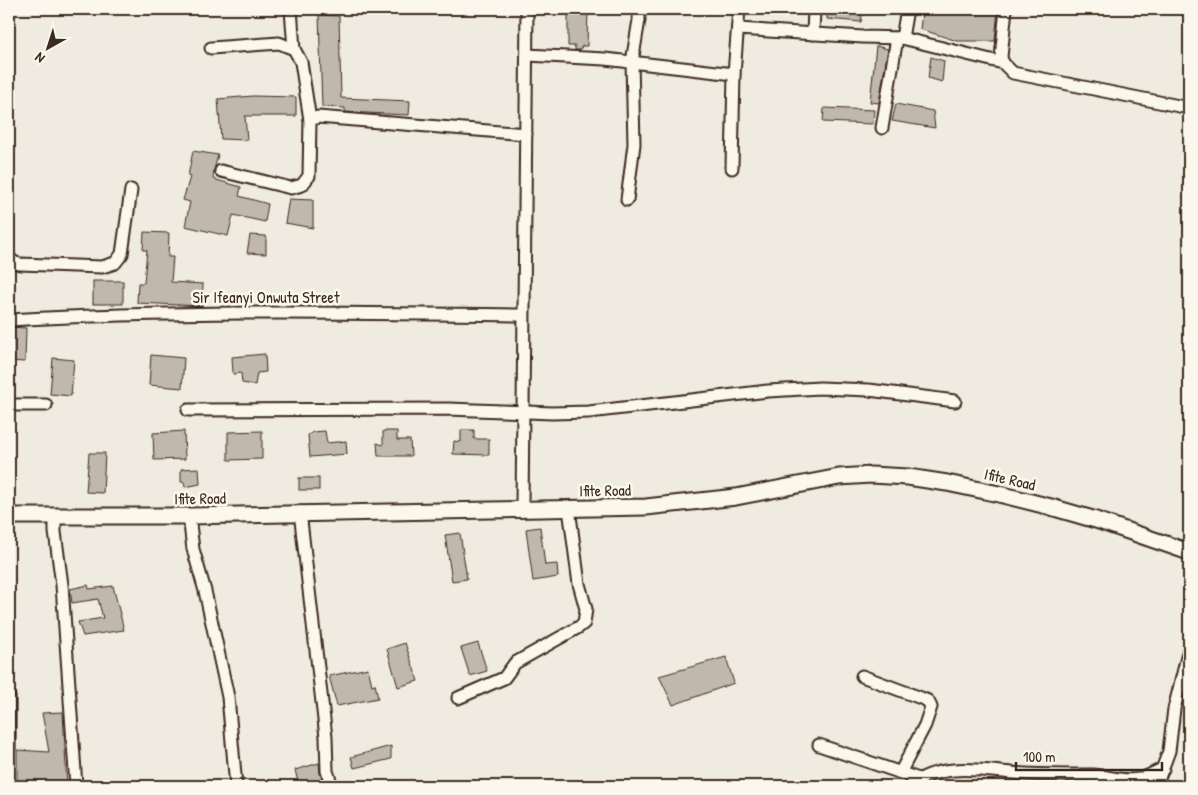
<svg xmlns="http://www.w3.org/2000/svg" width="1198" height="795" font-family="'Patrick Hand',sans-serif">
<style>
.building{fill:#c0b8ad;stroke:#3b2a1e}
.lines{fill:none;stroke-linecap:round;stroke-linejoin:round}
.minor-casing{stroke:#3b2a1e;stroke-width:15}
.tertiary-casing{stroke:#3b2a1e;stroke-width:19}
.minor{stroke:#fbf7ec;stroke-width:11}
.tertiary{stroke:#fbf7ec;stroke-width:15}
.labels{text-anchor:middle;stroke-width:5;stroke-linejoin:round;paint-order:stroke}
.street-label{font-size:16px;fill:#3b2a1e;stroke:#fbf7ec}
</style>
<rect width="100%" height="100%" fill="#f0ebe0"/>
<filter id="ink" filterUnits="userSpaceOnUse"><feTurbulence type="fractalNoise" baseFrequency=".02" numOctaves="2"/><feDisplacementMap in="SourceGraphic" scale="10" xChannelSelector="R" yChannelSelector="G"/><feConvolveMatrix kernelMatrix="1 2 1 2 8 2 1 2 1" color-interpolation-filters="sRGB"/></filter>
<g filter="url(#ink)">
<!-- building -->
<g class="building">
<polygon points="568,9 588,9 587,46 582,46 580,50 575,50 575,46 568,46"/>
<polygon points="827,9 863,9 861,22 827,19"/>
<polygon points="924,9 998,9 995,41 957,41 920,29 922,13 923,13"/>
<polygon points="319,15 339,16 341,98 410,101 409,115 345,112 345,108 322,107"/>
<polygon points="876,46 888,49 879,103 870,102"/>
<polygon points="931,57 944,61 942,82 928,78"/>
<polygon points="253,96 296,97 296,116 245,116 247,140 221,139 218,99"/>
<polygon points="896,104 933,111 935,128 892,121"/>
<polygon points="824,108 874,110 873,124 823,122"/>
<polygon points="193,151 218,155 214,170 213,179 241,187 239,196 268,204 265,222 233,215 228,236 185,226 190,202 183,200 190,177 188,176"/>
<polygon points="289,199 313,200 313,228 285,223"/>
<polygon points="144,232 169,233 168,257 173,257 171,282 203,284 202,306 137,303 138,283 144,283 147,250 143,250"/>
<polygon points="250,235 266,236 266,254 247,253"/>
<rect x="93" y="281" width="30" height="23"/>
<polygon points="9,327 26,328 25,362 9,361"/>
<polygon points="265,354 266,372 257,373 255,385 242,383 241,373 233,374 232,357"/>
<polygon points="151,355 184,358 182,388 149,385"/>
<polygon points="53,358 74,360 71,396 50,394"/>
<polygon points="461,430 474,430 474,439 489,439 489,455 453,454 454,441 461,442"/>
<polygon points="184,431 185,459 154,460 153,433"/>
<polygon points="262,431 262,459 228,460 228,432"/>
<polygon points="325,431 327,443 346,441 347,454 310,457 308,435 313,432"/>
<polygon points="383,431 397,431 397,440 410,440 411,456 378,456 377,443 383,445"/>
<polygon points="89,453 105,453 103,493 86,492"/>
<polygon points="199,468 200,484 185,487 184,482 181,482 181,469"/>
<rect x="299" y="478" width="20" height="12"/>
<polygon points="540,527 545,565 557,564 558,577 533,581 526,529"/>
<polygon points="460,533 467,579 452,581 445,535"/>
<polygon points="88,585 89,589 113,586 124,630 83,636 78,622 103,618 98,599 72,603 70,589"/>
<polygon points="405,643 418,681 398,687 387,649"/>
<polygon points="478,643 487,671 470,676 461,648"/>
<polygon points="726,657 734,683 673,705 659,676"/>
<polygon points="368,668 372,685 375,684 378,698 337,706 329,676"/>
<polygon points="63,712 67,786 17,786 17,750 49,752 42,713"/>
<polygon points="391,746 391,759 354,768 351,757"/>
<polygon points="319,763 320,773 324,786 299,786 295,770"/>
</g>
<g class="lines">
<defs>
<g id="minor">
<polyline points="291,9 294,49"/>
<polyline points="1185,9 1189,10"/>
<polyline points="738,29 863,37 902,38 1003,63 1013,73 1189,108"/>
<polyline points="813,34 814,9"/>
<polyline points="902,38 907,9"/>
<polyline points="211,48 279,43 294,49 301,62 310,120"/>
<polyline points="527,55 605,59 734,74"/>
<polyline points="1003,63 1001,57 1006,9"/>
<polyline points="882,128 897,38"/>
<polyline points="732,168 734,74 739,9"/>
<polyline points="221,171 291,188 302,185 309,176 310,120 318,117 526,134"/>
<polyline points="627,200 634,144 632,62 639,20 639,9"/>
<polyline points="9,258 15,263 20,264 102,267 115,263 122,254 131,190"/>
<path d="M 9,320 C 180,310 351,313 523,315"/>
<polyline points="9,405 46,405"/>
<polyline points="188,410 448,409 552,413 589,412 768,391 820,388 869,390 955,401"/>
<polyline points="522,508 527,9"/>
<polyline points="300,512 326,737 327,771 332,786"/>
<polyline points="55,516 55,532 62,585 76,786"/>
<polyline points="189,516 193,549 205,591 228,697 236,786"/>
<polyline points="862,676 921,698 928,701 931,707 925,725 900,773"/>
<polyline points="9,697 9,748"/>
<polyline points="458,698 504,678 515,663 579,627 584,623 586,609 579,584 569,508"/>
<polyline points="819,745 919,779"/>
<path d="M 911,786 C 939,760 990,772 1025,774 C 1048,775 1070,775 1093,775 C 1108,776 1124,782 1139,779 C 1147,777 1155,772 1163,769"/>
<polyline points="1156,786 1169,751 1174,709 1189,649"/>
</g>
<polyline id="tertiary" points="9,516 189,516 646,507 736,497 839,477 871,475 908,477 947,483 999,494 1051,507 1096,520 1189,552"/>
</defs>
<!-- minor casing -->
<use href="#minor" class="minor-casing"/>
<!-- tertiary casing -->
<use href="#tertiary" class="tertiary-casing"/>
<!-- minor -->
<use href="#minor" class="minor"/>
<!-- tertiary -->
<use href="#tertiary" class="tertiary"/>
</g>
</g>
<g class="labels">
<!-- street labels -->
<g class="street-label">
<text x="266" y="303">Sir Ifeanyi Onwuta Street</text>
<text transform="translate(1010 479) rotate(13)" y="6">Ifite Road</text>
<text transform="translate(605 490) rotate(-1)" y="6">Ifite Road</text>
<text transform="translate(200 498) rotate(-1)" y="6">Ifite Road</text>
</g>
</g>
<!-- margin -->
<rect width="1198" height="795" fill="none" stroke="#fbf7ec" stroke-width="30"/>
<rect x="15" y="15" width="1168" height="765" fill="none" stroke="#3b2a1e" stroke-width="2" filter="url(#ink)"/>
<!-- north arrow -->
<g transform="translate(48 48) rotate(219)" stroke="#fbf7ec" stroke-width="4" paint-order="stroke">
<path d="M0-4L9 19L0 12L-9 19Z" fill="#3b2a1e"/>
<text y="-8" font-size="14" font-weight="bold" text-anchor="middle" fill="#3b2a1e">N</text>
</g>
<!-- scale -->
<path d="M1016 762v8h146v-8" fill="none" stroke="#3b2a1e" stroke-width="2.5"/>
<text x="1023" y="762" font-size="15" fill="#3b2a1e" stroke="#fbf7ec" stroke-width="4" paint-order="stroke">100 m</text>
</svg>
